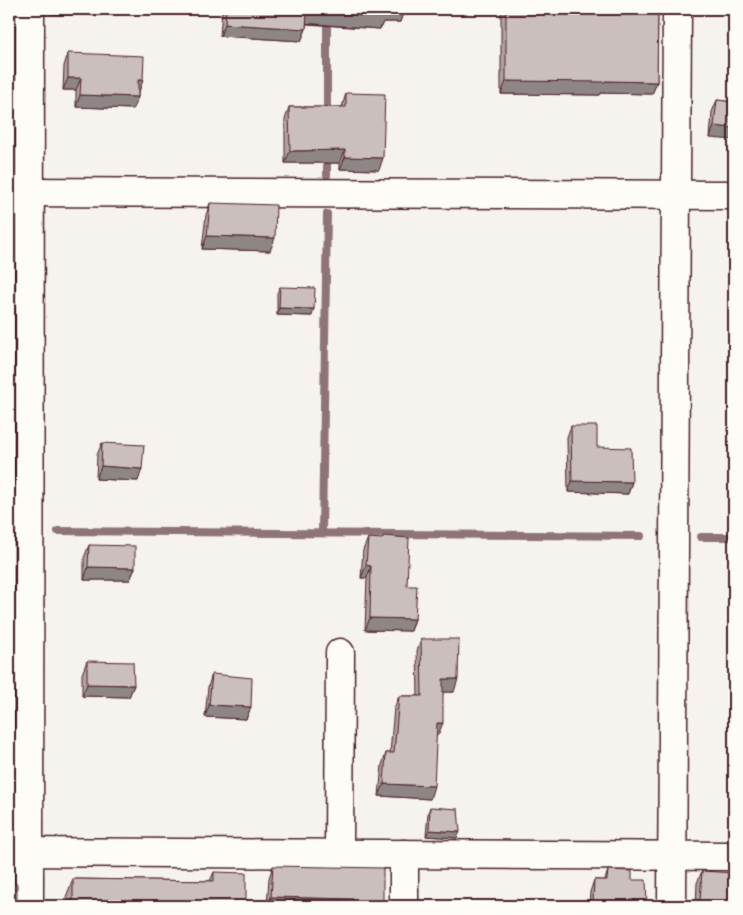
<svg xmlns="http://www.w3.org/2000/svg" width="743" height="915" font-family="Mynerve,sans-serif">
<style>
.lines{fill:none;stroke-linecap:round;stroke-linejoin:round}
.stream{stroke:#8e7378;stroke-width:8}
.minor-casing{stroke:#4a1f2b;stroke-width:31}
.tertiary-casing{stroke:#4a1f2b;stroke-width:31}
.minor{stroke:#fdfcf7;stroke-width:28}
.tertiary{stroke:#fdfcf7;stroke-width:28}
.wall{fill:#afa4a3;stroke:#4a1f2b}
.shaded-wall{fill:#8e8685;stroke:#4a1f2b}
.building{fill:#cbbfbe;stroke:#4a1f2b}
</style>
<rect width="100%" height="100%" fill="#f6f3ef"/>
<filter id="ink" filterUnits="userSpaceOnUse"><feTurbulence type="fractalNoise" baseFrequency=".02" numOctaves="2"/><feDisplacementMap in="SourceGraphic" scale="10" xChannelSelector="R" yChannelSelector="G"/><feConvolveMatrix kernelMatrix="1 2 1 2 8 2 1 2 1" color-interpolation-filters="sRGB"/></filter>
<g filter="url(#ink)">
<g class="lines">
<!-- stream -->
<g class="stream">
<polyline points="327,116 327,9"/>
<polyline points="327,175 327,155"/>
<polyline points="58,531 641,536"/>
<polyline points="322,533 327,214"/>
<polyline points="701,537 734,537"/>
</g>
<defs>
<g id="minor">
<polyline points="339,853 340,653"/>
<polyline points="404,854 404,906"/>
</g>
<g id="tertiary">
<polyline points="9,192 734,195"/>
<polyline points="9,852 734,856"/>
<polyline points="29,906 30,9"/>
<polyline points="672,906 677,9"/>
</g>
</defs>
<!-- minor casing -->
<use href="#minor" class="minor-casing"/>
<!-- tertiary casing -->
<use href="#tertiary" class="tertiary-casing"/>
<!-- minor -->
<use href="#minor" class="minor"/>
<!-- tertiary -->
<use href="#tertiary" class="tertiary"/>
</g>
<!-- wall -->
<g class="wall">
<polygon points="222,9 404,9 400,22 383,22 380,29 306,24 306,29 301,41 220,36"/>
<polygon points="502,9 658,9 657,82 652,94 601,93 600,95 501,94 501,11"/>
<polygon points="68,53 139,92 138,92 138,97 133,109 76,107 76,90 63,90 64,66"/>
<polygon points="346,93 379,170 340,169 340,163 285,163 285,120 289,107 342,107"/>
<polygon points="717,100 734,102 710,138 712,112"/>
<polygon points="210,203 270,251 202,249 206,215"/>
<polygon points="280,287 312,316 277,315 277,293"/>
<polygon points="571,426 597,447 632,482 628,494 568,492 567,437"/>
<polygon points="102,443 138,481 96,479 97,455"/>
<polygon points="368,538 407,586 415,619 411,631 365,630 367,578 361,578 363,550"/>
<polygon points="89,545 135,568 130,580 84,580 84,558"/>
<polygon points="421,639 454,692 443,692 438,735 436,735 430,799 379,796 382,765 386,753 390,753 394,708 399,696 418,696 417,651"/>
<polygon points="87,661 134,685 129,697 82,696 82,674"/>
<polygon points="212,674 251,707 246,719 205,717 208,687"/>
<polygon points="430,807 457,838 426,836 428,813"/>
<polygon points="273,866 383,906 267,906 269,878"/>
<polygon points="608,870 632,880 647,906 589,906 590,892 594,880 605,880"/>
<polygon points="702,871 734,906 696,906 697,883"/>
<polygon points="214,872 246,906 66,906 66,897 73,879 210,881"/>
</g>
<!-- shaded-wall -->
<g class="shaded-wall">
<polygon points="52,9 104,9 101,15 50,14"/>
<polygon points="385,9 404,10 400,22 383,22 380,29 302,23 307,11"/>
<polygon points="225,24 306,29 301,41 220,36"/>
<polygon points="68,78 81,78 76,90 63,90"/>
<polygon points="138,80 143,80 139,92 134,92"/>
<polygon points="506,81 605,81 657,82 652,94 601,93 600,95 501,94"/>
<polygon points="80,95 138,97 133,109 76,107"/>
<polygon points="714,126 734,128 734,140 710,138"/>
<polygon points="345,150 340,163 285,163 290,151"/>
<polygon points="345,157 383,158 379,170 340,169"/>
<polygon points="207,236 275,238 270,251 202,249"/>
<polygon points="279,308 314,309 312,316 277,315"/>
<polygon points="101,466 142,469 138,481 96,479"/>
<polygon points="572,481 632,482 628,494 568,492"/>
<polygon points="366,565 371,566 367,578 361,578"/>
<polygon points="88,567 135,568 130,580 84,580"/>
<polygon points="370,618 415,619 411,631 365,630"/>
<polygon points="443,679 458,679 454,692 438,692"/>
<polygon points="87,684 134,685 129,697 82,696"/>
<polygon points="209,705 251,707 246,719 205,717"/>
<polygon points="437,723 443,723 438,735 432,735"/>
<polygon points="384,784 434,786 430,799 379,796"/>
<polygon points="429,830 460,832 457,838 426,836"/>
<polygon points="271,897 353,899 350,906 268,906"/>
<polygon points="593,902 634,906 592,906"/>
<polygon points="700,902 722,903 721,906 698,906"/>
</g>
<!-- building -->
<g class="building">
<polygon points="226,9 404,9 404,10 385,9 385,17 307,11 306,29 225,24"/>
<polygon points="506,9 658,9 657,82 605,81 605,82 506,81"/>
<polygon points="68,53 144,56 143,80 138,80 138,97 80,95 81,78 68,78"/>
<polygon points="346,93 385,94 383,158 345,157 345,150 290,151 289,107 346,107"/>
<polygon points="717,100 734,102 734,128 714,126"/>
<polygon points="210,203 276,205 275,238 207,236"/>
<polygon points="280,287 315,288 314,309 279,308"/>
<polygon points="9,363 14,363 10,398 9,398"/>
<polygon points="571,426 597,426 597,447 631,448 632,482 572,481"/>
<polygon points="102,443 144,445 142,469 101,466"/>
<polygon points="384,536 409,538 407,586 417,586 415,619 370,618 371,566 366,565 368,538 382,539"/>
<polygon points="89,545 135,546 135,568 88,567"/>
<polygon points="421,639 459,639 458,679 443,679 443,723 437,723 434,786 384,784 386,753 394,753 399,696 422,696"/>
<polygon points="87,661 133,662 134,685 87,684"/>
<polygon points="212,674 252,678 251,707 209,705"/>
<polygon points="430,807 458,809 460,832 429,830"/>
<polygon points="273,866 383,868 383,906 352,906 353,899 271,897"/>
<polygon points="608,870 632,871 632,880 646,880 647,906 634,906 593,902 594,880 607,880"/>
<polygon points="702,871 734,873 734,906 722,906 722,903 700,902"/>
<polygon points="214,872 246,873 246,906 73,906 73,879 214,881"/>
<polygon points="9,883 17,884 17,906 9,906"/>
</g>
</g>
<!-- margin -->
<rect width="743" height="915" fill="none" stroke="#fdfcf7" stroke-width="30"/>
<rect x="15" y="15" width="713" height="885" fill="none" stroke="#4a1f2b" stroke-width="2" filter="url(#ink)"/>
</svg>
